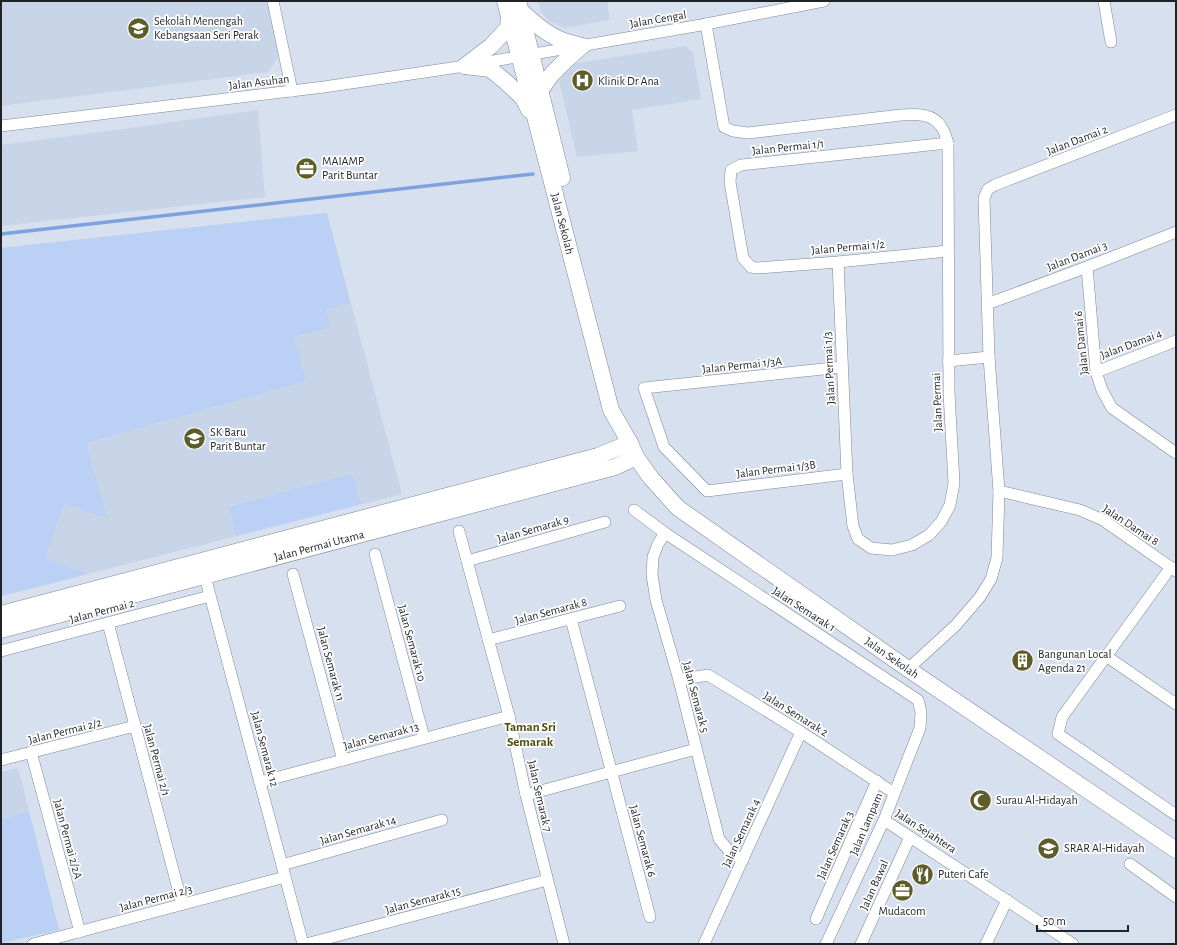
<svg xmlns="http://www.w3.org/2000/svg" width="1177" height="945" font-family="'Alegreya Sans',sans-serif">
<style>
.built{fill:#c8d5e9}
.green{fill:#bad0f5}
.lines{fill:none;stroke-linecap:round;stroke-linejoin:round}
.stream{stroke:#7da2df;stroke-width:3.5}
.street-casing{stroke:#7f8794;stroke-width:12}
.secondary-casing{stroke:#7f8794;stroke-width:17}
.street{stroke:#fff;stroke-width:11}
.secondary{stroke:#fff;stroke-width:16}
.labels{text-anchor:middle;stroke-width:3.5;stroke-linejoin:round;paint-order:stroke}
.street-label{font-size:12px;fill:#1f2227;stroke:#fff}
.poi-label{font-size:12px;fill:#1f2227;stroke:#fff;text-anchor:start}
.neighbourhood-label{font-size:13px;font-weight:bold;fill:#4b4c0e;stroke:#fff}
</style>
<rect width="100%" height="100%" fill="#d7e0ee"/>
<!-- built -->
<g class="built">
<polygon points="1,1 268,1 280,55 268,72 1,106"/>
<polygon points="538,1 607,1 610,20 565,28 550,22 541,12"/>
<polygon points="685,46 693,53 701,99 632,110 638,151 577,157 559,81 572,64"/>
<polygon points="258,110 265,197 1,226 1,145 145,126"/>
<polygon points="327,213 402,494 1,596 1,248"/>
<polygon points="18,768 29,811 1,819 1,772"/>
</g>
<!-- green -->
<g class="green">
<polygon points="327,213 350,303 326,309 330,327 294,337 306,381 86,443 107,518 64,503 45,558 88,574 1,596 1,248"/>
<polygon points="352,474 361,504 236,536 229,507"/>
<polygon points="29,811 59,930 1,943 1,819"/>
</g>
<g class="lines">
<!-- stream -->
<polyline class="stream" points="1,234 533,174"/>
<defs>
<g id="street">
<polyline points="273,1 292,91"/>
<polyline points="1104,1 1111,42"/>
<path d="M 706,24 L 724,127 L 733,131 L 748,133 L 901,115 C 916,114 934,113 942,128 C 945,132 946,138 948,143 L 949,393 L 954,483 L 950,505 L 941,522 L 929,535 L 912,545 L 892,550 L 871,548 L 858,539 L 853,526 L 847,474 L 838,262"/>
<polyline points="1,126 324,87 465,66 701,25 824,1"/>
<polyline points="948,251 838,262 757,268 751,267 743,258 730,182 731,170 741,165 948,143"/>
<polyline points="1087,267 1096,372 1102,390 1112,408 1176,453"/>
<polyline points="987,304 1087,267 1176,232"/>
<polyline points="948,361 989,357"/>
<polyline points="842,367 644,388 664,447 707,491 847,474"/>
<polyline points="1096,372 1176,341"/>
<polyline points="999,491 1080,510 1103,520 1176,571"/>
<polyline points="634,510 665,533 918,700 921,712 920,728 884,820 826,944"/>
<polyline points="459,531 509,716 526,795 564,944"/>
<polyline points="665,533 658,544 653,557 652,575 656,600 679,680 719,839 731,853 743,860"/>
<polyline points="375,554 424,738"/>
<polyline points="467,561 605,522"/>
<polyline points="1171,567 1062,717 1058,734 1176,815"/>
<polyline points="203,569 303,944"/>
<polyline points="293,574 343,760"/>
<polyline points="571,619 650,917"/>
<polyline points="108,623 182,904"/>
<polyline points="488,640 620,606"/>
<polyline points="1,651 210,596"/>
<polyline points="1106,656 1176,704"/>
<polyline points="908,669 956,625 980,597 991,579 997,558 999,491 989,357 984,198 988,189 995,185 1176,115"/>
<polyline points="679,680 708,675 801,732 894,793"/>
<polyline points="31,752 80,932"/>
<polyline points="1,760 135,726"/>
<polyline points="260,782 509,716"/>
<polyline points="526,795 696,749"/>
<polyline points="884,820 1073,944"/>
<polyline points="1130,864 1176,897"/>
<polyline points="282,865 442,820"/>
<polyline points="816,919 877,781"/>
<polyline points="33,944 285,877"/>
<polyline points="306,944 547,880"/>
<polyline points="704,944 801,732"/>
<polyline points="861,944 910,837"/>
<polyline points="986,944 1007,900"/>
</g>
<g id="secondary">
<path id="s1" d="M 505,1 L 611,410 L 630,443 L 636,457 L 651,478 L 678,508 L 908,669 L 1176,850"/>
<polyline points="518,1 562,178"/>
<path d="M 520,10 C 533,22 547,35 564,41 C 570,43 576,44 582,46"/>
<polyline points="465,66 490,69 505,81 523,98 529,110"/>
<polyline points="465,66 491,46 508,28 509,15"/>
<polyline points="540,91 552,74 565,61 582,46"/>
<polyline points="1,614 598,456 630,443"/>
<path id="s2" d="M 1,630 L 615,467 L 636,457"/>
</g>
</defs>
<!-- street casing -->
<use href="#street" class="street-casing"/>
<!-- secondary casing -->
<use href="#secondary" class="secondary-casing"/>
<!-- street -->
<use href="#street" class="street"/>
<!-- secondary -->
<use href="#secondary" class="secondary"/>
</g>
<!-- icons -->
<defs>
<symbol id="school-disc" viewBox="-11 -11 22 22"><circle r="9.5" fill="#5c5d2a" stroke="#fff"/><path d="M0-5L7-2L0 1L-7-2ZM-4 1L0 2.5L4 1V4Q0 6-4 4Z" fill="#fff"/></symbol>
<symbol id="hospital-disc" viewBox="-11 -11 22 22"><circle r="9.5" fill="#5c5d2a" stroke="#fff"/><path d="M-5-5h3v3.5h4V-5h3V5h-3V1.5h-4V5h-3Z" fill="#fff"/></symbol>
<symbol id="office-disc" viewBox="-11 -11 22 22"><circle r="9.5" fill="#5c5d2a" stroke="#fff"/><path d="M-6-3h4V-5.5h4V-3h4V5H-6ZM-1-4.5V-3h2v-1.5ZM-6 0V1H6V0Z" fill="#fff"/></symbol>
<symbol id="building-disc" viewBox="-11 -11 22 22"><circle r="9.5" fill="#5c5d2a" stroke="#fff"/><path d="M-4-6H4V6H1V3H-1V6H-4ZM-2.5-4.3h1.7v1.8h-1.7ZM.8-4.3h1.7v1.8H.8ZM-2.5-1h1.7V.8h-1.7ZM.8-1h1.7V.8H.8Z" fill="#fff"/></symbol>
<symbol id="mosque-disc" viewBox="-11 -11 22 22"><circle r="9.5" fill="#5c5d2a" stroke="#fff"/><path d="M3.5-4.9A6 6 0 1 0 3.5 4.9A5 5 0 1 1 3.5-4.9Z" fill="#fff"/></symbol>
<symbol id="restaurant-disc" viewBox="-11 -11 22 22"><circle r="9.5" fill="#5c5d2a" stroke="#fff"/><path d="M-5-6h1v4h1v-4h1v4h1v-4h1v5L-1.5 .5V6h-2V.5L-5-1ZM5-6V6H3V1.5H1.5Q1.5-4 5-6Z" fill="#fff"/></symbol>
</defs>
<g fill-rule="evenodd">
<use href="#school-disc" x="126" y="16" width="25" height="25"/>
<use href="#hospital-disc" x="570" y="68" width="25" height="25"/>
<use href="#office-disc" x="294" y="156" width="25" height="25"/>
<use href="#school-disc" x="182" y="426" width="25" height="25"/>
<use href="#building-disc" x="1010" y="648" width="25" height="25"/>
<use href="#mosque-disc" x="968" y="788" width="25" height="25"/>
<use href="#school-disc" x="1036" y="836" width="25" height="25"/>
<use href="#restaurant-disc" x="910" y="862" width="25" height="25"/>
<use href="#office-disc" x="890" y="878" width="25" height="25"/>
</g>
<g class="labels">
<!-- street labels -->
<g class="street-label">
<text transform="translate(658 19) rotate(-10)" y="4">Jalan Cengal</text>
<text transform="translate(259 82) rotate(-7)" y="4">Jalan Asuhan</text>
<text transform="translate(1077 140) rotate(-21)" y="4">Jalan Damai 2</text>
<text transform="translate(788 147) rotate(-6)" y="4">Jalan Permai 1/1</text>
<text dy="4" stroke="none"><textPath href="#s1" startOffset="230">Jalan Sekolah</textPath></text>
<text transform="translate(848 247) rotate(-5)" y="4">Jalan Permai 1/2</text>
<text transform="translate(1077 256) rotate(-21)" y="4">Jalan Damai 3</text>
<text transform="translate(1081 343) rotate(-96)" y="4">Jalan Damai 6</text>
<text transform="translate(1131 344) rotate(-21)" y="4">Jalan Damai 4</text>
<text transform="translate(742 365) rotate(-6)" y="4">Jalan Permai 1/3A</text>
<text transform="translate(829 368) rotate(-93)" y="4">Jalan Permai 1/3</text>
<text transform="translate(937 402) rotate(-92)" y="4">Jalan Permai</text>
<text transform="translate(776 469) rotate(-7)" y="4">Jalan Permai 1/3B</text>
<text transform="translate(1131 525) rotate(33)" y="4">Jalan Damai 8</text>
<text transform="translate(533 529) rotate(-16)" y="4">Jalan Semarak 9</text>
<text dy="4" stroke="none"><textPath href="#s2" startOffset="329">Jalan Permai Utama</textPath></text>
<text transform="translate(804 609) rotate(33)" y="4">Jalan Semarak 1</text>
<text transform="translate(102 611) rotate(-15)" y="4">Jalan Permai 2</text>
<text transform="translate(551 611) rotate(-15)" y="4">Jalan Semarak 8</text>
<text transform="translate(412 643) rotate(75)" y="4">Jalan Semarak 10</text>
<text dy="4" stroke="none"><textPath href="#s1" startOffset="803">Jalan Sekolah</textPath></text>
<text transform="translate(331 664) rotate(75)" y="4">Jalan Semarak 11</text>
<text transform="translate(696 697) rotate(75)" y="4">Jalan Semarak 5</text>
<text transform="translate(796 714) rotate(32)" y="4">Jalan Semarak 2</text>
<text transform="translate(65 731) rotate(-14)" y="4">Jalan Permai 2/2</text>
<text transform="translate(381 736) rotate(-15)" y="4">Jalan Semarak 13</text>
<text transform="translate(265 749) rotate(75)" y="4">Jalan Semarak 12</text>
<text transform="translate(157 760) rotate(75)" y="4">Jalan Permai 2/1</text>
<text transform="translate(540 796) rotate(77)" y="4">Jalan Semarak 7</text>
<text transform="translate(866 824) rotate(-67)" y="4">Jalan Lampam</text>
<text transform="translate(358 830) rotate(-16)" y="4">Jalan Semarak 14</text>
<text transform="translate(926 831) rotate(33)" y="4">Jalan Sejahtera</text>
<text transform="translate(741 833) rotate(-65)" y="4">Jalan Semarak 4</text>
<text transform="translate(68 839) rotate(75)" y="4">Jalan Permai 2/2A</text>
<text transform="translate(643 841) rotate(75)" y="4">Jalan Semarak 6</text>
<text transform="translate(835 845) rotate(-66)" y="4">Jalan Semarak 3</text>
<text transform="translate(874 885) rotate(-66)" y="4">Jalan Bawal</text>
<text transform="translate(156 898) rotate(-15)" y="4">Jalan Permai 2/3</text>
<text transform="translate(423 900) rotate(-15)" y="4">Jalan Semarak 15</text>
</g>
<!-- poi labels -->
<g class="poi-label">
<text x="154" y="25">Sekolah Menengah<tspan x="154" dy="14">Kebangsaan Seri Perak</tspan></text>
<text x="598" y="85">Klinik Dr Ana</text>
<text x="322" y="165">MAIAMP<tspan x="322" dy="14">Parit Buntar</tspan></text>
<text x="210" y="436">SK Baru<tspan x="210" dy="14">Parit Buntar</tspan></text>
<text x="1038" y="658">Bangunan Local<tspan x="1038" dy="14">Agenda 21</tspan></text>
<text x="996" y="804">Surau Al-Hidayah</text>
<text x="1064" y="852">SRAR Al-Hidayah</text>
<text x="938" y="878">Puteri Cafe</text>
<text x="902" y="915" text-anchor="middle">Mudacom</text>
</g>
<!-- neighbourhood labels -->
<g class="neighbourhood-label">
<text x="530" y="731">Taman Sri<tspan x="530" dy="15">Semarak</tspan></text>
</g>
</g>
<!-- border -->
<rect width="1177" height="945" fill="none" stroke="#1f2227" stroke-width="4"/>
<!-- scale -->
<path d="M1037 925v6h91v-6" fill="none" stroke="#1f2227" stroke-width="2"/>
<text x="1043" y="925" font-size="12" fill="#1f2227" stroke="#ffffff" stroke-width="3" paint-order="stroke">50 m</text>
</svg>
